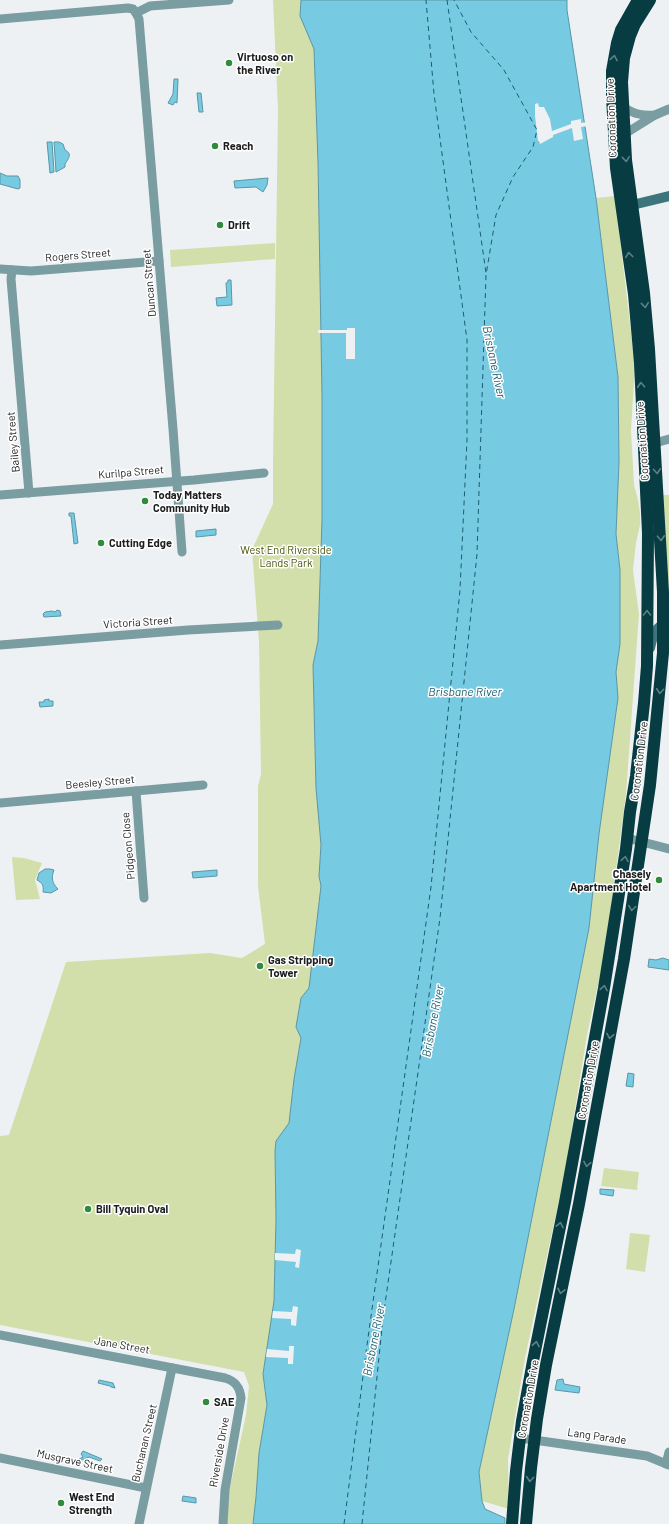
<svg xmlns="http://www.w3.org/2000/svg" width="669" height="1524" font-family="Barlow,sans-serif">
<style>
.green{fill:#d2dfaa}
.water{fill:#76cae1;stroke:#5b96a6}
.pier{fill:#eef1f4}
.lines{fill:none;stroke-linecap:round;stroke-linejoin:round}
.ferry{stroke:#1a5e6f;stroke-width:1;stroke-dasharray:5 4;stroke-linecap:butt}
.street{stroke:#7a9da2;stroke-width:9}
.secondary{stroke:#3d757c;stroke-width:10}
.highway{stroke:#063c42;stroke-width:12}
.oneway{stroke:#5d8084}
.poi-dot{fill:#308b3d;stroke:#fff;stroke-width:1.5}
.labels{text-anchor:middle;stroke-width:3;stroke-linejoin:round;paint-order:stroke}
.poi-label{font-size:11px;font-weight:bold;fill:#1c1d1e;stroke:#fff;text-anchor:start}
.street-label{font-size:11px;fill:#1c1d1e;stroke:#fff}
.park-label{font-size:11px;fill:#4a560c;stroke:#fff}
.water-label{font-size:12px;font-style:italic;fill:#1a5e6f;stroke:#fff}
</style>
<rect width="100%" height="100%" fill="#eef1f4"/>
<!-- green -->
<g class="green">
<polygon points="273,0 301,0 300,16 314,49 318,162 322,395 322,520 318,641 313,665 316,788 321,845 319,876 321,886 309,988 301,998 301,1038 294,1079 289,1123 276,1141 275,1151 276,1219 274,1301 263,1374 267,1404 259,1453 256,1497 253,1524 222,1524 246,1415 249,1386 244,1372 0,1325 0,1136 9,1135 66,962 210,953 242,958 265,944 258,886 258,786 261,774 259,642 252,550 273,504 273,463 278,110"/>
<polygon points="615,196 635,367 631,430 634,485 638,500 640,513 640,525 636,543 633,570 639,614 626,794 611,908 601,971 587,1035 564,1177 525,1358 508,1459 509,1509 482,1501 479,1472 514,1309 589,928 599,834 618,698 616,672 620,644 620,570 616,534 619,462 618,377 596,198"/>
<polygon points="275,243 275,259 171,267 170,250"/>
<polygon points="663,495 669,495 669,590 663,517"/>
<polygon points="12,857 24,858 42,863 35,880 40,899 16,900"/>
<polygon points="604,1168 639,1172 637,1190 601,1186"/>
<polygon points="630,1233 650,1235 645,1272 626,1269"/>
</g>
<!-- water -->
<g class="water">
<polygon points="301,0 567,0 567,10 596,198 618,377 619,462 616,534 620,570 620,644 616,672 618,698 599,834 589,928 514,1309 479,1472 482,1501 485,1509 505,1518 505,1524 253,1524 256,1497 259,1453 267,1405 263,1374 274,1301 276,1219 275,1151 276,1141 289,1123 294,1079 301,1038 296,1027 301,998 309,988 321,886 319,876 321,845 316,788 313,665 318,641 322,520 322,395 318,162 314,49 300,16"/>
<polygon points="174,79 178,79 177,103 175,102 173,105 168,103 173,94"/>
<polygon points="197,93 201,93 203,112 199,112"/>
<polygon points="47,142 52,142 54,172 50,173"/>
<path d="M 54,142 L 59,142 L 63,144 L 65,150 C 73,154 68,159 65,164 L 65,167 L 56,172 Z"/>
<polygon points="0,173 7,176 18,176 20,180 20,188 18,189 0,184"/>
<polygon points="268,178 267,185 263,192 256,187 235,188 234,181"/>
<polygon points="228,280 231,280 232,305 217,306 216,298 227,297 226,283 228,282"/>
<polygon points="69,513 74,513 78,543 74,544 71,516 69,516"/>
<polygon points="216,529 216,535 196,537 196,531"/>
<polygon points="57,610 60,611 61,616 44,617 43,614 45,612 52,611 55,612"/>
<polygon points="49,699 49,701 53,701 53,706 40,707 39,702 44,702 44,700"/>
<path d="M 45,869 L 50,869 L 54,870 C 51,878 52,883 58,889 L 51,893 L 43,892 C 44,885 42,883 37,880 L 39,873 Z"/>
<polygon points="217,870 217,876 193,878 192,872"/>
<polygon points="663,958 669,960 669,970 648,967 649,959 656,960"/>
<polygon points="628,1073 634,1074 633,1087 626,1086"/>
<polygon points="600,1189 614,1190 613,1196 600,1194"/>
<polygon points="563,1379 564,1384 580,1387 579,1393 555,1390 557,1380"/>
<polygon points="99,1380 113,1383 115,1388 111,1387 110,1386 98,1383"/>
<polygon points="83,1451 102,1459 100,1461 89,1457 82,1460 79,1459 83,1457 81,1454"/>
<polygon points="183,1496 196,1498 196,1503 182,1501"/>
</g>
<!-- pier -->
<g class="pier">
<polygon points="538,103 539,107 544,107 550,119 552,131 571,124 571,121 581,119 581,123 587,122 588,126 581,127 583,139 574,141 572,128 553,135 553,137 540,144 539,141 538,141 535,116 535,104"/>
<polygon points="347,328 355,328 355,359 346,359 346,333 318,333 318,330 347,330"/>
<polygon points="296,1249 301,1250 299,1268 295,1267 296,1262 275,1260 275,1253 295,1254"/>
<polygon points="293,1306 298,1307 296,1326 291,1325 291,1319 272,1318 273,1311 292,1312"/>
<polygon points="289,1346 294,1346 293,1364 288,1364 288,1358 266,1357 267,1349 289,1351"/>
</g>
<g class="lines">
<!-- ferry -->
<g class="ferry">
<polyline points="447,0 486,273"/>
<polyline points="344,1524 367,1345 431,887 460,590 467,440 467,340 434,94 426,0"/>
<polyline points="362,1524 383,1318 440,918 477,554 486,275 496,215 513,177 533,147 537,130 504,70 471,32 454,0"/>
</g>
<!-- street -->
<g class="street">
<polyline points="136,13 139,19 173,429 182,552"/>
<polyline points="0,19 128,8 133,9 136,13 150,6 229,0"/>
<path d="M 623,107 C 634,114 642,116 655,115"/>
<polyline points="623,135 655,115 669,109"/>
<polyline points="0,269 31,271 159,261"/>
<polyline points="12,270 11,279 29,493"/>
<polyline points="655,443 669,439"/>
<polyline points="0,495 194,480 264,473"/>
<polyline points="0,645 188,630 278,625"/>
<polyline points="136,791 144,898"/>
<polyline points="0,803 203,785"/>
<polyline points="627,838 669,849"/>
<path d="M 0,1335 L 225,1378 C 235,1381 240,1387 241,1398 L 225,1490 L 223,1524"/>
<polyline points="520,1438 647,1456 669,1465"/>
<polyline points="0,1458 146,1488"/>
<polyline points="666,1464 669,1452"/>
<polyline points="139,1524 172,1368"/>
</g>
<!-- secondary -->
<g class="secondary">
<polyline points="624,207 669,196"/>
<path d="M 650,648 C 653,634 655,627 669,621"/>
</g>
<!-- highway -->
<g class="highway">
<polyline points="512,1524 516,1471 522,1421 533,1361 565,1202 604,988 626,849 630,812 636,776 644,703 647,666 648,533 640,363 634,294 616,168 612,97 612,71 617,43 621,30 638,0"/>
<polyline points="526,1524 531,1468 537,1419 546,1365 579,1204 624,959 650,785 663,653 663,592 649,349 644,293 626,160 622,82 624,58 630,36 635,24 650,0"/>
</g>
</g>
<!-- one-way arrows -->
<defs><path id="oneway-chevron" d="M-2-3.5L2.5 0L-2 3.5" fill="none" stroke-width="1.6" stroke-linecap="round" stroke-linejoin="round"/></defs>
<g class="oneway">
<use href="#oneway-chevron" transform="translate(614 58) rotate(-80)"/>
<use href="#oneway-chevron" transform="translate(626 159) rotate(84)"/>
<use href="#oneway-chevron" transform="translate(629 255) rotate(-97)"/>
<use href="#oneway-chevron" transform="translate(645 305) rotate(84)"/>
<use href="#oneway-chevron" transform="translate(641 385) rotate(-93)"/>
<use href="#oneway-chevron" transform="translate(657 471) rotate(86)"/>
<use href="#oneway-chevron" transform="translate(661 538) rotate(87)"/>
<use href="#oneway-chevron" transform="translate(647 613) rotate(-90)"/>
<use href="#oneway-chevron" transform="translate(660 691) rotate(95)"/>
<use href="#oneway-chevron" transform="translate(625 859) rotate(-81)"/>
<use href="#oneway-chevron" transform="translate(632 908) rotate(98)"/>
<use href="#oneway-chevron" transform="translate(604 988) rotate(-80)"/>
<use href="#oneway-chevron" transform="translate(610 1036) rotate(101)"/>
<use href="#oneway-chevron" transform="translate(587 1164) rotate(100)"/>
<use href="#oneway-chevron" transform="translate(560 1225) rotate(-78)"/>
<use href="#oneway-chevron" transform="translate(561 1291) rotate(102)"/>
<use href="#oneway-chevron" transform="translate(536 1344) rotate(-79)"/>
<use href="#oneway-chevron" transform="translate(530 1479) rotate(95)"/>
</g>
<!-- markers -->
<g class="poi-dot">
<circle cx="229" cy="63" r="4"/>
<circle cx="215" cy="146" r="4"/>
<circle cx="220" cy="225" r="4"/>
<circle cx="145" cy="501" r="4"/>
<circle cx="101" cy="543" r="4"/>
<circle cx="659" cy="880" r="4"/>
<circle cx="260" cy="966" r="4"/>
<circle cx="88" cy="1209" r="4"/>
<circle cx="206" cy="1402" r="4"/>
<circle cx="61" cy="1503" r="4"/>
</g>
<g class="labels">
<!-- poi labels -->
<g class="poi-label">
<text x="237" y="61">Virtuoso on<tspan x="237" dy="13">the River</tspan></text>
<text x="223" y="150">Reach</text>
<text x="228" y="229">Drift</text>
<text x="153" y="499">Today Matters<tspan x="153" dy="13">Community Hub</tspan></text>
<text x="109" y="547">Cutting Edge</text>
<text x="651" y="878" text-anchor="end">Chasely<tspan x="651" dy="13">Apartment Hotel</tspan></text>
<text x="268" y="964">Gas Stripping<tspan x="268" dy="13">Tower</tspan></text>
<text x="96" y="1213">Bill Tyquin Oval</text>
<text x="214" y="1406">SAE</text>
<text x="69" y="1501">West End<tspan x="69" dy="13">Strength</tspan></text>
</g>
<!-- street labels -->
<g class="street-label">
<text transform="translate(611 118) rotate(-92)" y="4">Coronation Drive</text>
<text transform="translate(78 255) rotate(-5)" y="4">Rogers Street</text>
<text transform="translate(149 283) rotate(-95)" y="4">Duncan Street</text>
<text transform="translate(642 441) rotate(-94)" y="4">Coronation Drive</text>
<text transform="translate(13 442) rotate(-95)" y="4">Bailey Street</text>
<text transform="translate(131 472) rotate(-5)" y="4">Kurilpa Street</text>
<text transform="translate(138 622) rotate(-4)" y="4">Victoria Street</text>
<text transform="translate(639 761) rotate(-83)" y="4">Coronation Drive</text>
<text transform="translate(100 782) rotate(-5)" y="4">Beesley Street</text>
<text transform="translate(128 846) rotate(-95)" y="4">Pidgeon Close</text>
<text transform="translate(588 1080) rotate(-80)" y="4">Coronation Drive</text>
<text transform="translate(122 1345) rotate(10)" y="4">Jane Street</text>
<text transform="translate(528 1399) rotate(-80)" y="4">Coronation Drive</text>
<text transform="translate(597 1436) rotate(8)" y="4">Lang Parade</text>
<text transform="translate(144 1443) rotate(-77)" y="4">Buchanan Street</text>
<text transform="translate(219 1452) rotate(-80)" y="4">Riverside Drive</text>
<text transform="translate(75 1461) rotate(12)" y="4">Musgrave Street</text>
</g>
<!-- park labels -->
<g class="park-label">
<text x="286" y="554">West End Riverside<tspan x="286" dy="13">Lands Park</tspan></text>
</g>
<!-- water labels -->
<g class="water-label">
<text transform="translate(494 362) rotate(78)" y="4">Brisbane River</text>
<text x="465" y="696">Brisbane River</text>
<text transform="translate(433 1021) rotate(-79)" y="4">Brisbane River</text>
<text transform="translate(374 1340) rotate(-79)" y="4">Brisbane River</text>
</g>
</g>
</svg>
